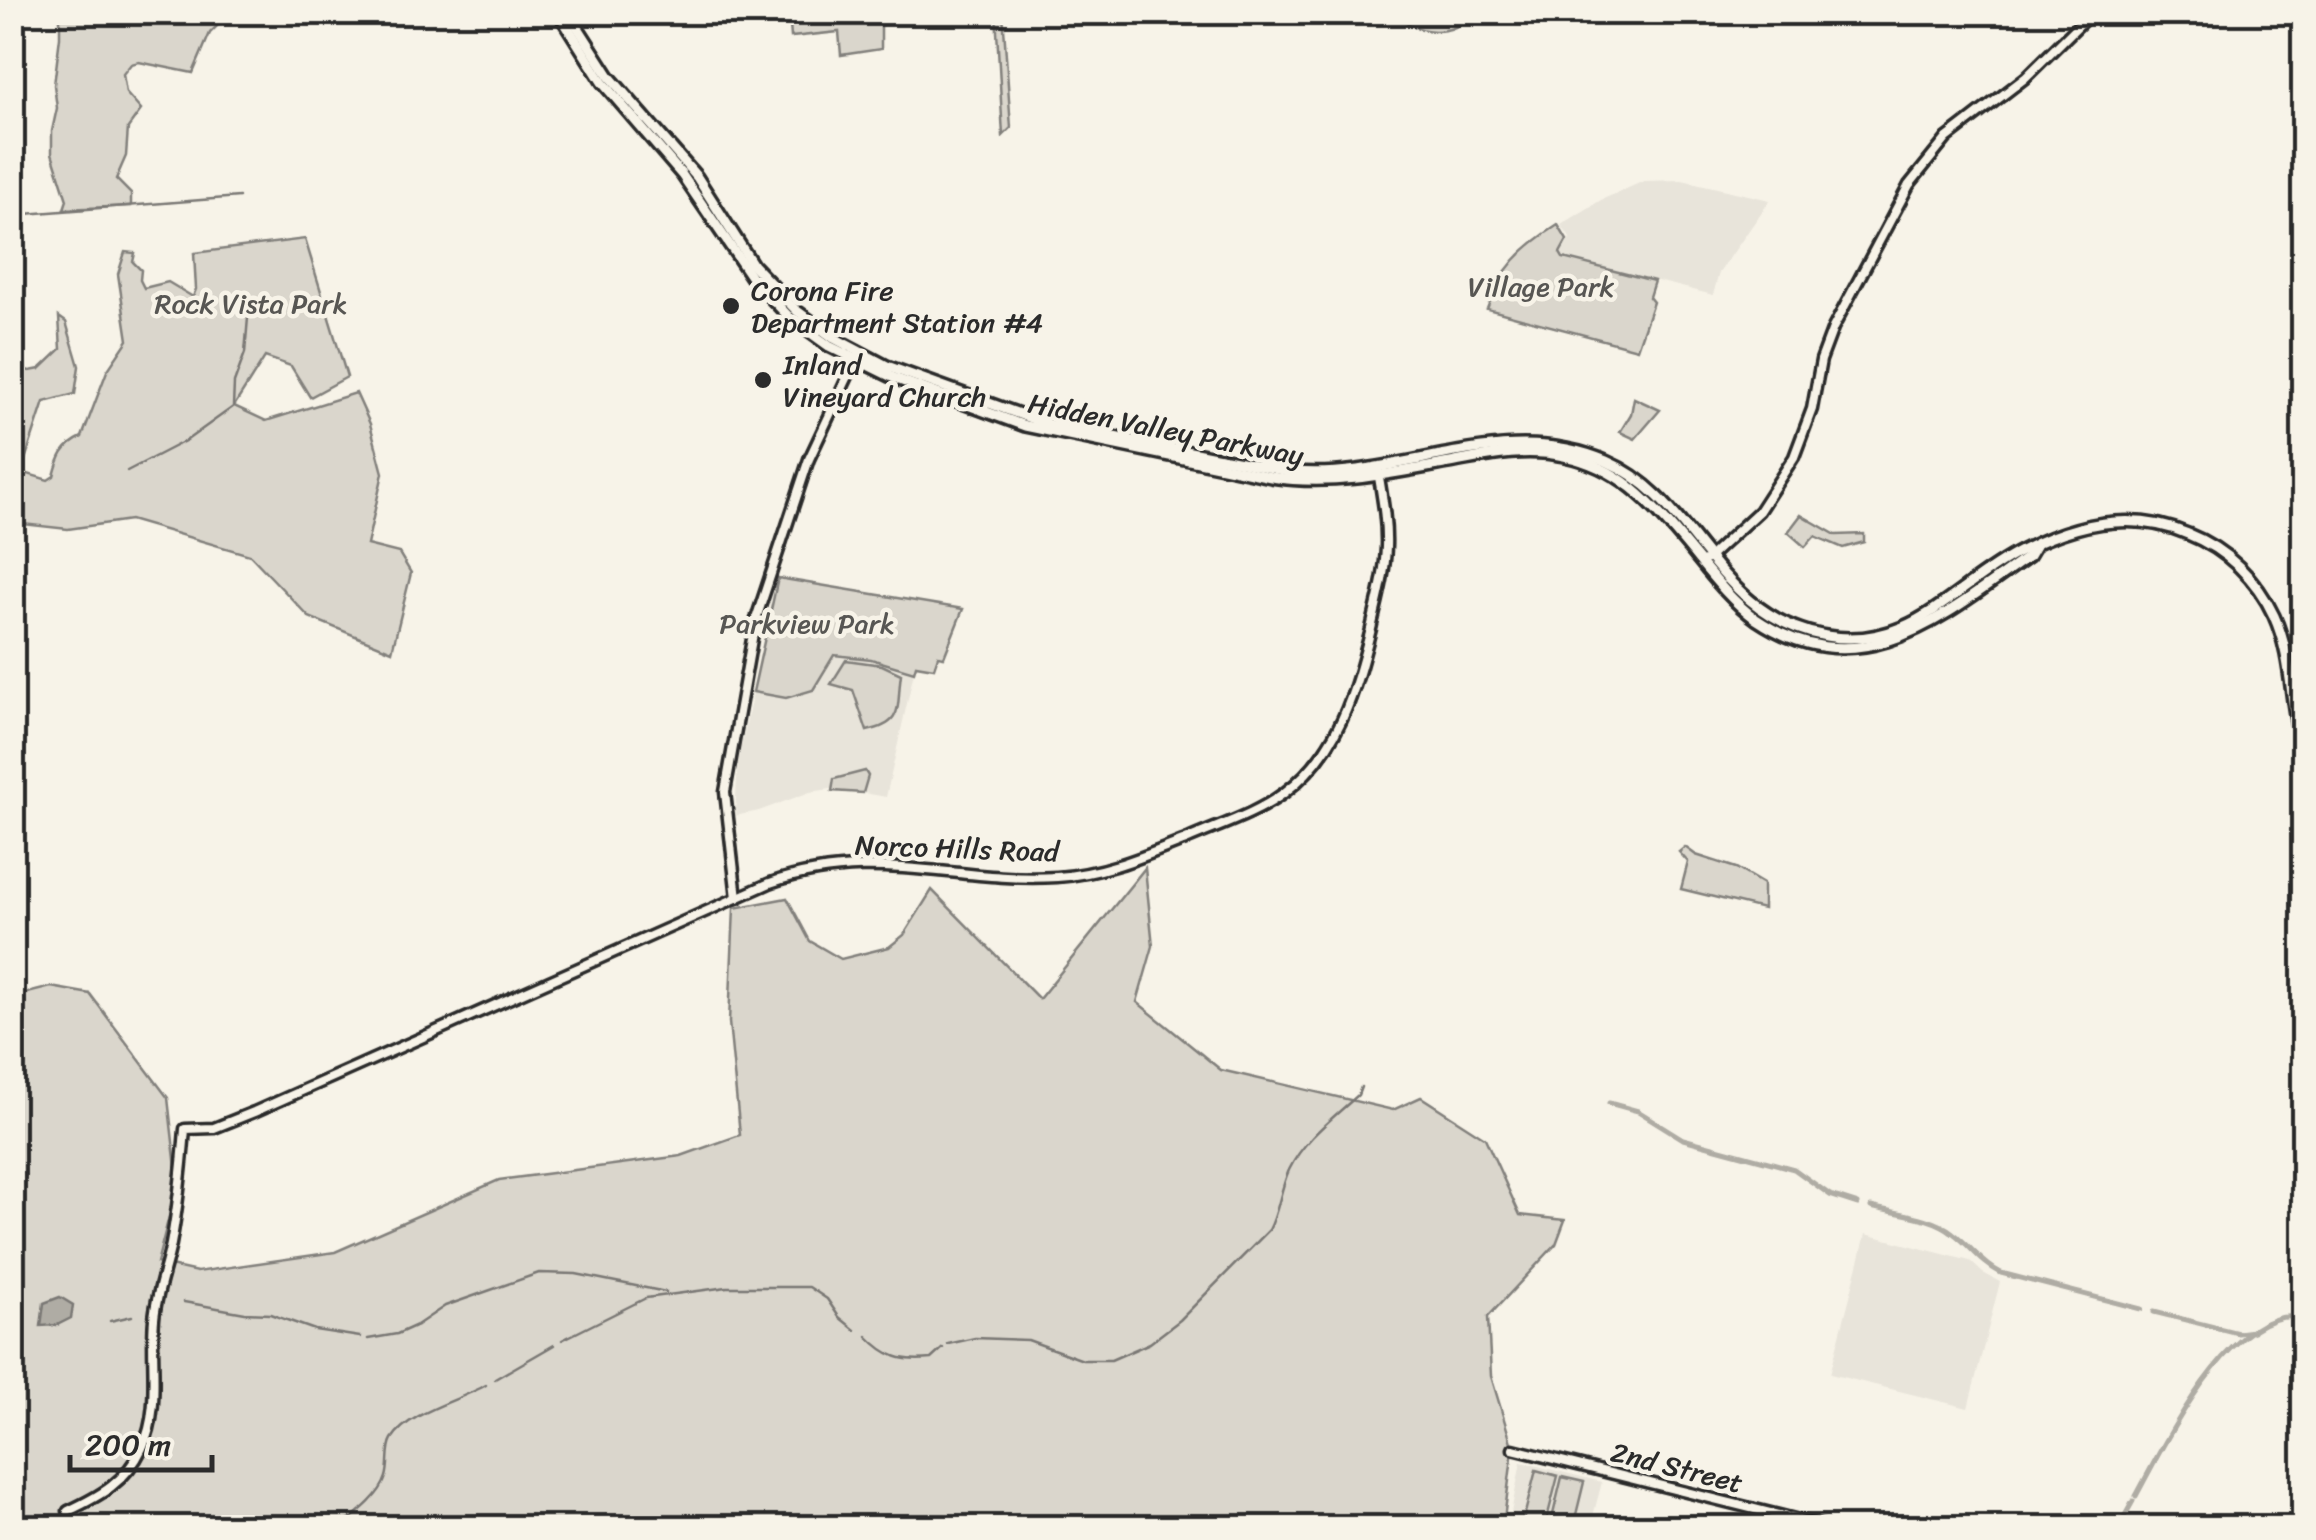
<svg xmlns="http://www.w3.org/2000/svg" width="2316" height="1540" font-family="Sriracha,sans-serif">
<style>
.built{fill:#e8e4da}
.green{fill:#dad6cc;stroke:#82807c;stroke-width:2.5}
.water{fill:#afaca4;stroke:#7a7874;stroke-width:2.5}
.lines{fill:none;stroke-linecap:round;stroke-linejoin:round}
.stream{stroke:#7a7874;stroke-width:2.5}
.canal{stroke:#afaca4;stroke-width:5}
.secondary-casing{stroke:#2b2b2b;stroke-width:15}
.primary-casing{stroke:#2b2b2b;stroke-width:16}
.secondary{stroke:#f7f3e8;stroke-width:8}
.primary{stroke:#f7f3e8;stroke-width:9}
.poi-dot{fill:#2b2b2b;stroke:#f7f3e8;stroke-width:4}
.labels{text-anchor:middle;stroke-width:9;stroke-linejoin:round;paint-order:stroke}
.park-label{font-size:28px;fill:#575653;stroke:#f7f3e8}
.poi-label{font-size:28px;fill:#2b2b2b;stroke:#f7f3e8;text-anchor:start}
.street-label{font-size:28px;fill:#2b2b2b;stroke:#f7f3e8}
</style>
<rect width="100%" height="100%" fill="#f7f3e8"/>
<filter id="ink" filterUnits="userSpaceOnUse"><feTurbulence type="fractalNoise" baseFrequency=".01" numOctaves="2"/><feDisplacementMap in="SourceGraphic" scale="20" xChannelSelector="R" yChannelSelector="G"/><feConvolveMatrix kernelMatrix="1 2 1 2 8 2 1 2 1" color-interpolation-filters="sRGB"/></filter>
<g filter="url(#ink)">
<!-- built -->
<g class="built">
<polygon points="1682,180 1770,200 1719,273 1713,295 1567,258 1560,254 1570,238 1561,225 1601,200 1644,181"/>
<polygon points="833,655 871,659 914,672 886,797 837,788 810,792 759,811 735,816 738,760 753,692 786,698"/>
<polygon points="1866,1234 1970,1261 1983,1273 2000,1282 1968,1408 1830,1374"/>
<polygon points="1521,1462 1602,1482 1590,1527 1508,1528"/>
</g>
<!-- green -->
<g class="green">
<polygon points="60,13 230,13 210,33 193,73 139,62 131,64 123,74 126,93 141,110 128,128 126,156 116,179 131,194 131,206 64,209 67,200 52,153 52,131 57,108 54,85 60,37"/>
<polygon points="789,13 881,13 881,49 841,55 839,32 791,37"/>
<polygon points="996,13 1003,13 1011,128 1003,136"/>
<path d="M 1396,13 L 1472,13 C 1455,38 1415,36 1396,13 Z"/>
<polygon points="1586,13 1692,13 1636,21"/>
<path d="M 1558,225 L 1567,240 L 1560,253 L 1563,258 L 1654,281 L 1649,297 L 1653,302 L 1637,349 L 1487,309 C 1500,269 1523,247 1558,225 Z"/>
<path d="M 305,239 L 347,377 L 310,397 L 291,366 L 265,357 L 234,406 L 266,421 L 356,393 L 370,424 L 383,473 L 367,545 L 399,553 L 411,573 L 392,651 L 309,617 L 250,555 L 130,520 L 68,529 L 13,523 L 13,367 L 30,371 L 40,369 L 61,349 L 59,317 L 66,322 L 79,366 L 75,394 L 44,402 L 21,472 L 48,480 L 54,476 C 59,457 63,446 82,437 L 107,371 L 128,340 L 118,274 L 125,252 L 135,253 L 133,262 L 141,270 L 140,280 L 144,288 L 168,282 L 193,297 L 196,289 L 194,253 Z"/>
<polygon points="1634,398 1660,410 1635,439 1620,432 1631,414"/>
<polygon points="1801,515 1836,535 1864,534 1864,542 1843,548 1815,536 1805,547 1788,532"/>
<polygon points="778,578 963,609 944,657 938,656 934,668 916,665 914,672 871,659 834,655 813,690 786,698 753,692"/>
<path d="M 846,660 L 882,665 L 901,674 C 896,708 905,723 867,731 L 853,690 L 831,684 Z"/>
<polygon points="865,771 868,776 863,793 832,791 834,779"/>
<polygon points="1685,847 1696,855 1736,868 1763,884 1763,909 1681,889 1688,862 1679,852"/>
<polygon points="1145,868 1153,946 1137,1002 1221,1070 1393,1110 1421,1097 1485,1138 1520,1215 1565,1220 1556,1244 1488,1317 1491,1376 1513,1449 1503,1527 13,1527 12,997 51,987 90,994 168,1098 176,1168 173,1201 157,1263 197,1272 335,1252 499,1180 681,1156 740,1135 729,1022 734,908 787,898 810,941 841,959 889,947 904,935 932,890 1039,999"/>
<polygon points="1536,1470 1558,1476 1545,1526 1523,1521"/>
<polygon points="1562,1477 1584,1482 1573,1527 1550,1527"/>
</g>
<!-- water -->
<polygon class="water" points="60,1297 73,1305 71,1318 57,1325 41,1326 44,1303"/>
<g class="lines">
<!-- stream -->
<g class="stream">
<polyline points="12,215 239,197"/>
<polyline points="127,471 187,440 233,407 234,383 245,353 249,306"/>
<polyline points="184,1302 245,1313 270,1314 315,1330 360,1337"/>
<polyline points="110,1321 132,1316"/>
<path d="M 867,1336 C 887,1357 902,1362 931,1359 L 943,1348"/>
<polyline points="368,1339 397,1334 417,1325 445,1306 539,1273 576,1274 666,1292"/>
<polyline points="562,1340 646,1298 727,1287 809,1287 827,1299 839,1317 855,1330"/>
<path d="M 948,1344 L 975,1338 L 1028,1340 L 1083,1360 L 1111,1360 L 1150,1343 L 1180,1320 L 1269,1230 C 1279,1211 1280,1190 1289,1170 C 1304,1139 1333,1118 1358,1095 L 1361,1087"/>
<polyline points="495,1379 554,1345"/>
<path d="M 339,1528 C 355,1515 380,1497 386,1477 C 390,1465 386,1449 392,1439 C 409,1412 459,1401 486,1385"/>
</g>
<!-- canal -->
<g class="canal">
<polyline points="1609,1103 1638,1111 1683,1139 1794,1169 1830,1195 1858,1204"/>
<path d="M 1871,1207 C 1897,1214 1932,1216 1953,1233 C 1971,1246 1981,1263 2001,1273 L 2141,1309"/>
<polyline points="2154,1312 2238,1333 2253,1331"/>
<path d="M 2136,1496 C 2164,1445 2232,1301 2304,1318"/>
<polyline points="2118,1528 2133,1501"/>
</g>
<defs>
<g id="secondary">
<polyline points="1707,559 1759,511 1794,457 1812,409 1821,360 1833,328 1909,185 1947,138 2025,78 2092,12"/>
<polyline points="737,898 725,792 755,622 809,459 858,355"/>
<polyline points="1513,1449 1831,1528"/>
<path d="M 68,1511 C 100,1496 126,1482 142,1448 C 161,1410 150,1361 154,1319 C 156,1294 166,1269 171,1244 C 178,1206 182,1168 185,1129 L 214,1128 L 254,1112 L 770,883 C 875,847 953,883 1057,877 C 1104,874 1145,856 1188,839 C 1220,825 1256,814 1284,793 C 1339,752 1355,692 1371,629 C 1377,602 1385,575 1386,547 C 1387,521 1382,496 1378,471"/>
</g>
<g id="primary">
<path d="M 558,12 L 602,82 L 682,175 L 752,278 L 790,318 L 829,346 L 894,378 L 1025,426 L 1271,477 C 1330,486 1385,475 1444,464 C 1483,457 1523,447 1564,456 C 1618,467 1650,501 1684,542 C 1706,568 1728,599 1756,619 C 1861,690 1945,615 2029,556 L 2035,546"/>
<path d="M 568,12 L 609,76 L 697,177 L 753,265 L 797,311 L 834,338 L 887,366 L 1047,424 L 1293,472 C 1401,481 1501,416 1606,461 C 1698,500 1713,616 1826,636 C 1912,651 1954,585 2021,551 C 2073,524 2132,510 2188,534 C 2226,549 2257,579 2274,616 C 2294,660 2289,710 2304,756"/>
</g>
</defs>
<!-- secondary casing -->
<use href="#secondary" class="secondary-casing"/>
<!-- primary casing -->
<use href="#primary" class="primary-casing"/>
<!-- secondary -->
<use href="#secondary" class="secondary"/>
<!-- primary -->
<use href="#primary" class="primary"/>
</g>
</g>
<!-- markers -->
<g class="poi-dot">
<circle cx="731" cy="306" r="10"/>
<circle cx="763" cy="380" r="10"/>
</g>
<g class="labels">
<!-- park labels -->
<g class="park-label">
<text x="1541" y="296">Village Park</text>
<text x="251" y="313">Rock Vista Park</text>
<text x="807" y="633">Parkview Park</text>
</g>
<!-- poi labels -->
<g class="poi-label">
<text x="751" y="300">Corona Fire<tspan x="751" dy="32">Department Station #4</tspan></text>
<text x="783" y="374">Inland<tspan x="783" dy="32">Vineyard Church</tspan></text>
</g>
<!-- street labels -->
<g class="street-label">
<text transform="translate(1166 429) rotate(11)" y="10">Hidden Valley Parkway</text>
<text transform="translate(957 848) rotate(2)" y="10">Norco Hills Road</text>
<text transform="translate(1677 1467) rotate(14)" y="10">2nd Street</text>
</g>
</g>
<!-- margin -->
<rect width="2316" height="1540" fill="none" stroke="#f7f3e8" stroke-width="50"/>
<rect x="25" y="25" width="2266" height="1490" fill="none" stroke="#2b2b2b" stroke-width="4" filter="url(#ink)"/>
<!-- scale -->
<path d="M70 1455v15h142v-15" fill="none" stroke="#2b2b2b" stroke-width="5"/>
<text x="85" y="1455" font-size="30" fill="#2b2b2b" stroke="#f7f3e8" stroke-width="8" paint-order="stroke">200 m</text>
</svg>
